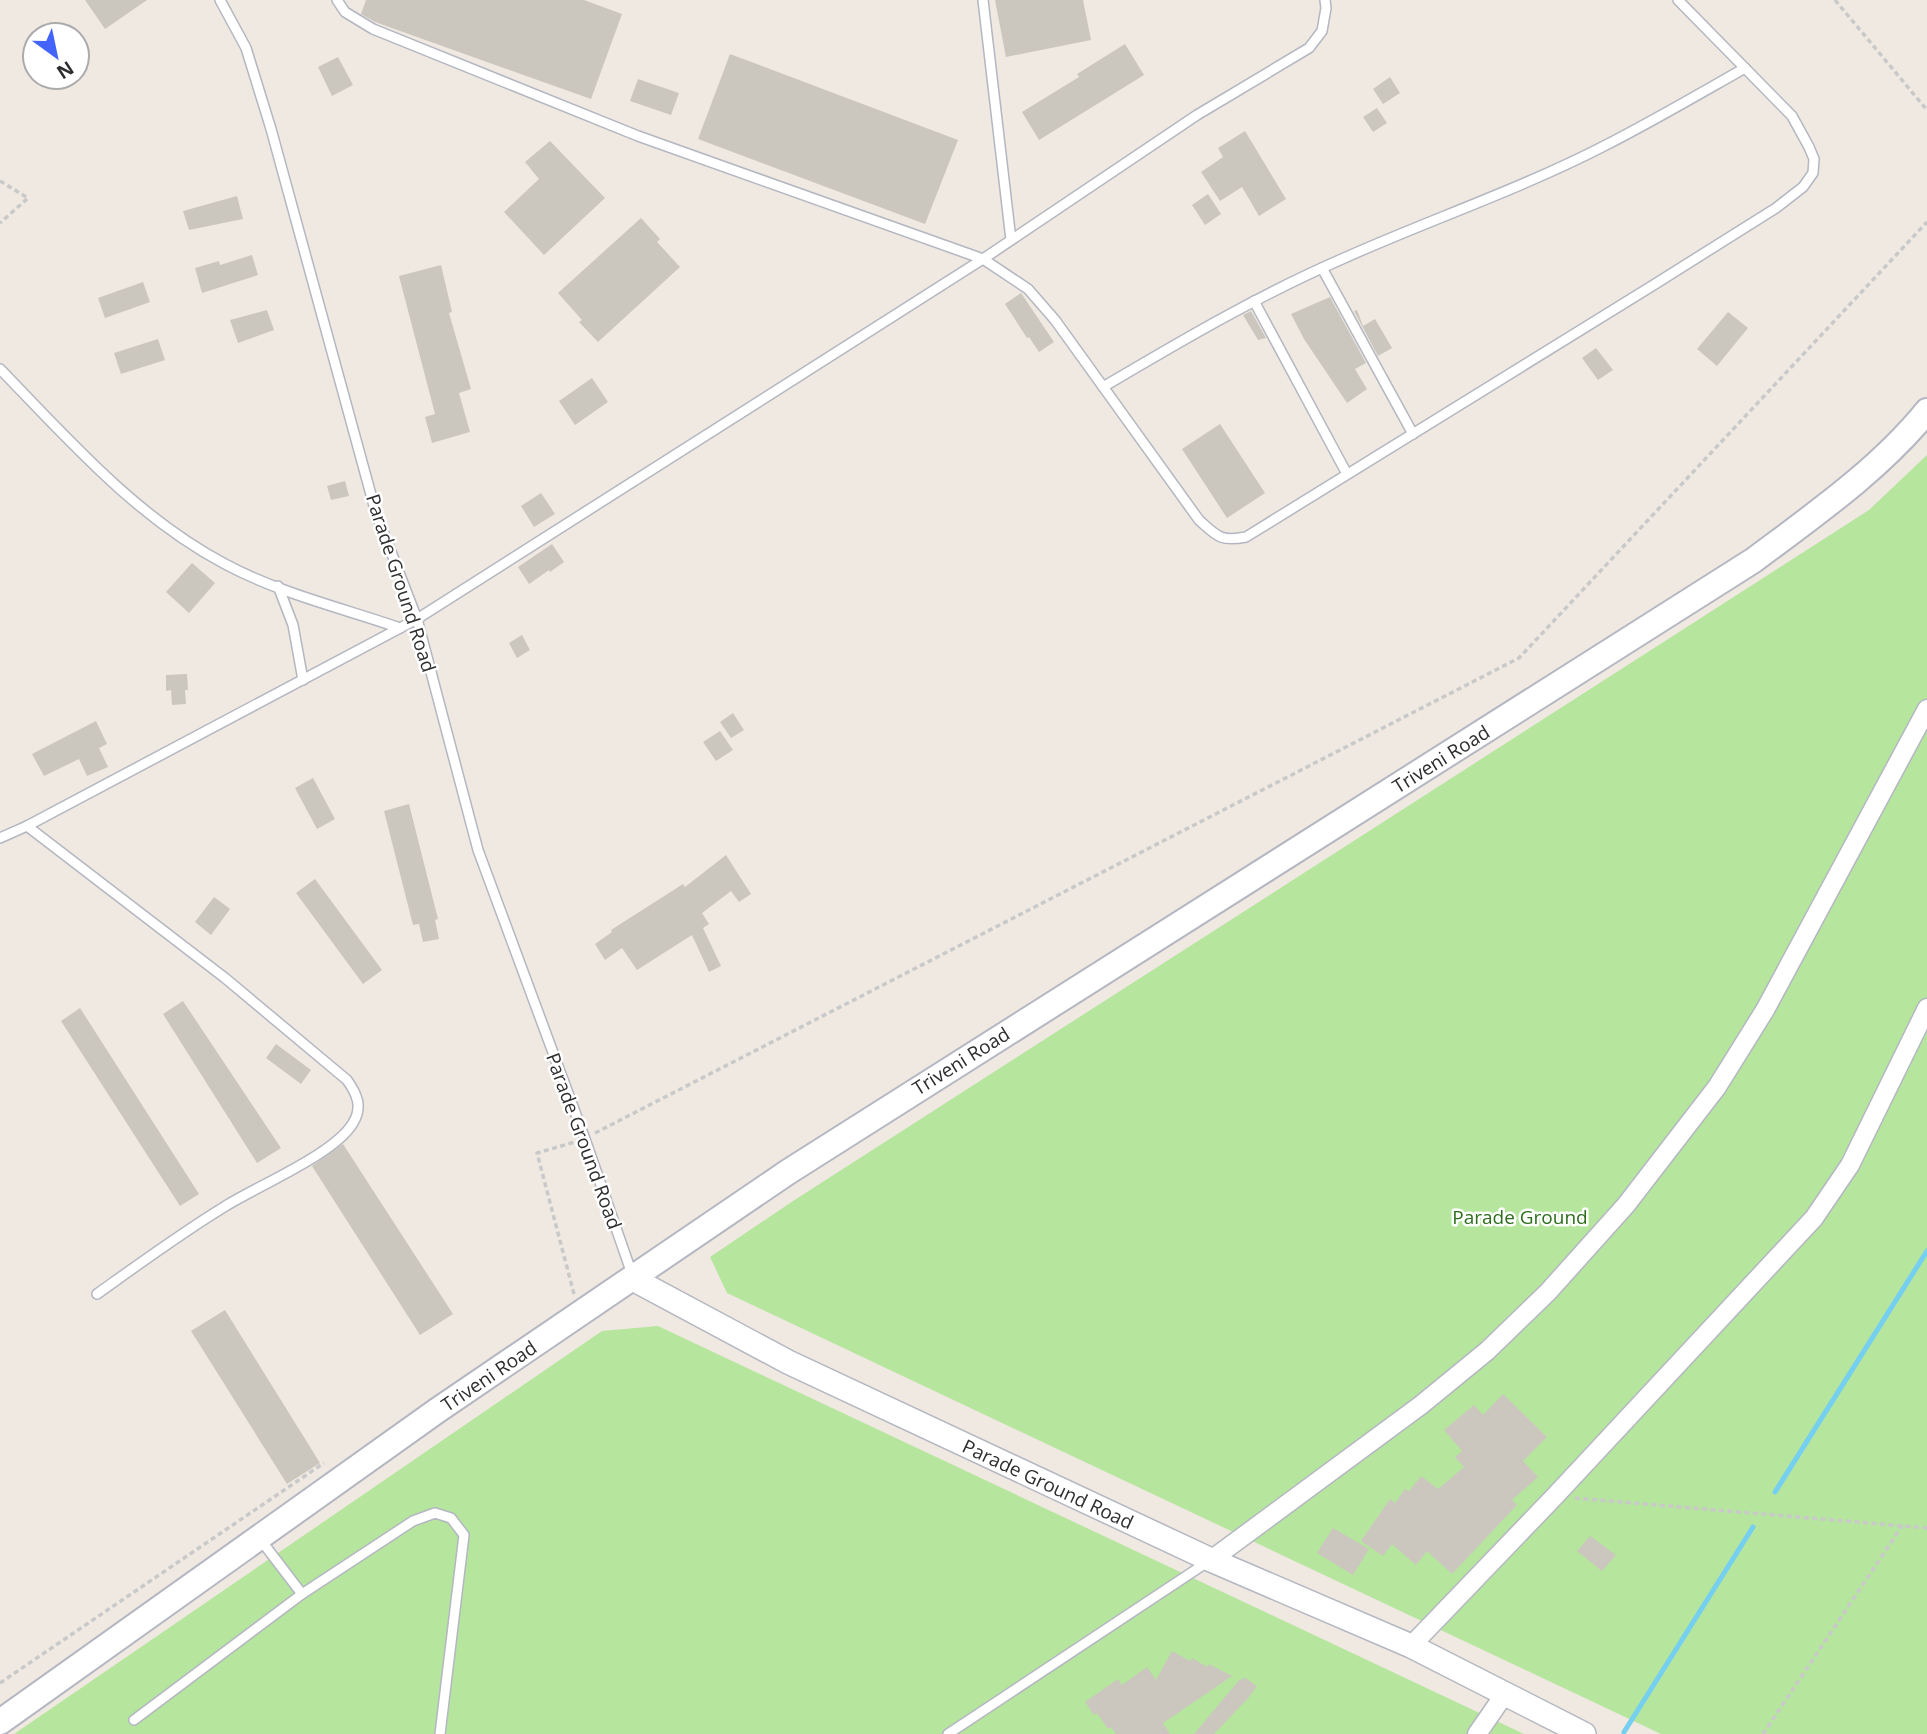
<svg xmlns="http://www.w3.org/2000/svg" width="1927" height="1734" font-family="'Open Sans',sans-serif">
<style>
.green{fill:#b6e59e}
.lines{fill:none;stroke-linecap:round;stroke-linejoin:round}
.stream{stroke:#75cff0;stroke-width:5}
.building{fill:#cbc7bf}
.service-casing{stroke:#b4b7c1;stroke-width:12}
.minor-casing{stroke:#b4b7c1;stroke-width:21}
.tertiary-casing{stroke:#b4b7c1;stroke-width:26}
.secondary-casing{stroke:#b4b7c1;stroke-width:28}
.path{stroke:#c9c9c9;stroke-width:3.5;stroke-dasharray:5 3.5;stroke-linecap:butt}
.service{stroke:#fff;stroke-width:9}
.minor{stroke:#fff;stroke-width:18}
.tertiary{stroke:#fff;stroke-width:23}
.secondary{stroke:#fff;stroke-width:24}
.labels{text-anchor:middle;stroke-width:5;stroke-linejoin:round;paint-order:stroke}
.street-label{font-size:19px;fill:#2e2e2e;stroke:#fff}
.park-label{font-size:19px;fill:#2c6e1b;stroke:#fff}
</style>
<rect width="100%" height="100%" fill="#efe9e1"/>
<!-- green -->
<g class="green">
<polygon points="1927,455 1927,1734 1661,1734 727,1293 710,1257 793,1201 1869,510"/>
<polygon points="658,1326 1524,1734 14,1734 602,1331"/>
</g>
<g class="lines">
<!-- stream -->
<g class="stream">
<polyline points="1775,1492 1927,1251"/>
<polyline points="1624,1732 1753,1527"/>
</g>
</g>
<!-- building -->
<g class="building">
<polygon points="85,0 147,0 105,29"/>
<polygon points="366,0 584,0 622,14 591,99 375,22 361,14"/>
<polygon points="995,0 1083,0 1091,40 1006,57"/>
<polygon points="1125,44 1144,75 1039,140 1022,112 1079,77 1077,74"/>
<polygon points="730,54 958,140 925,224 698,139"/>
<polygon points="338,57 353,85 332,96 318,67"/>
<polygon points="1390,77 1400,93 1383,104 1373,89"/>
<polygon points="638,79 679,93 671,115 630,101"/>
<polygon points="1377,108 1387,123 1373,132 1363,117"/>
<polygon points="1245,131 1286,199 1259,216 1242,187 1220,201 1201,172 1223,157 1218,148"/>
<polygon points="550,141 605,198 544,255 504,212 539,179 525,162"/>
<polygon points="1208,194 1221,214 1205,225 1192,205"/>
<polygon points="237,196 243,219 189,230 183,211"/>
<polygon points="641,218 660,239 657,242 680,267 598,342 579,322 582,320 558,293"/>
<polygon points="252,255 258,275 202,293 195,268 219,261 220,265"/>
<polygon points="441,265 452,312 449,313 471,389 459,393 470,432 432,443 425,417 435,414 399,276"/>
<polygon points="143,282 150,302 105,318 98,298"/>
<polygon points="1021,293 1054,342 1039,352 1029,337 1027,338 1005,304"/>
<polygon points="1330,297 1366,363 1355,369 1367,389 1347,403 1304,339 1291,314"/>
<polygon points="267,310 274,330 238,343 230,320"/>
<polygon points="1357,310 1363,326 1375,319 1392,348 1378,356 1354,311"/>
<polygon points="1251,311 1266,338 1258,340 1243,315"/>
<polygon points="1728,312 1748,328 1717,366 1697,349"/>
<polygon points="158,339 165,360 121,374 114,353"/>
<polygon points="1596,348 1613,370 1598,380 1582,358"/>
<polygon points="592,378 608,402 575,425 559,401"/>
<polygon points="1220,424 1265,493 1227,518 1182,449"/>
<polygon points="345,481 349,496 331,500 327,486"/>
<polygon points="541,493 555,514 534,527 521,506"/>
<polygon points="552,544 564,562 550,572 549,570 529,584 518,567"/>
<polygon points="192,563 215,583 189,613 166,592"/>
<polygon points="522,635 530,650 517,658 509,643"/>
<polygon points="187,674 188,690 185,690 186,704 172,705 171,690 166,691 166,675"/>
<polygon points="733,713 744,730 731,738 720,722"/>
<polygon points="96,721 107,744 99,748 108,767 87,776 79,759 44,776 32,754"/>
<polygon points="720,731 733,750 716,761 703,742"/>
<polygon points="313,778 335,819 317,829 295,788"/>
<polygon points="409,804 438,919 435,920 439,939 423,942 419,924 413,925 384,811"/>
<polygon points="726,855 751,894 739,902 731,891 702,913 709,924 703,928 721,966 709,972 692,935 637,970 622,948 605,960 595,944 612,932 611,930 683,884 685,887"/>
<polygon points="315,879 382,970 363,984 296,893"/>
<polygon points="214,897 230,909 211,935 195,922"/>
<polygon points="183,1001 281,1148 257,1163 163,1014"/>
<polygon points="80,1008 199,1194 180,1206 61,1021"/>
<polygon points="276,1044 311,1070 301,1084 266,1058"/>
<polygon points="343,1144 453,1314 420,1335 312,1166"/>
<polygon points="225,1310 320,1463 287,1484 191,1331"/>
<polygon points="1503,1394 1547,1437 1523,1461 1538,1477 1512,1500 1517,1505 1452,1574 1427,1551 1416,1565 1392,1544 1383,1556 1361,1541 1390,1499 1395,1503 1405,1489 1409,1491 1421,1476 1438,1489 1464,1467 1455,1457 1462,1451 1444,1430 1474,1405 1483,1415"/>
<polygon points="1333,1528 1369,1549 1353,1575 1317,1553"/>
<polygon points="1590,1536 1616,1555 1602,1571 1577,1551"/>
<polygon points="1172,1651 1190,1661 1192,1658 1207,1667 1209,1664 1232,1676 1163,1723 1170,1734 1116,1734 1111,1727 1108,1729 1097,1713 1094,1715 1085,1702 1118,1679 1122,1685 1147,1667 1156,1680"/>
<polygon points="1244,1677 1257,1686 1249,1697 1214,1734 1194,1734 1240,1679 1242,1680"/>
</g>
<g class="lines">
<defs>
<g id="service">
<polyline points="220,0 246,48 271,129 376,513 417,619 478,850 585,1139 632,1274"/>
<path d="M 337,0 L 345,12 L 373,29 L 638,136 L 983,259 L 1028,289 L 1055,320 L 1199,520 C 1217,536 1220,542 1246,537 C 1423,429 1600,319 1776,208 L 1803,187 L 1813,173 L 1814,159 L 1809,147 L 1792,116 L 1678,0"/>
<polyline points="983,0 1011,240"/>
<polyline points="1322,268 1413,434"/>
<polyline points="1254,301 1347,474"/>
<path d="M 0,369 C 69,440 136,517 225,564 C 279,593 342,608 400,628"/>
<path d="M 1103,387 C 1181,341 1259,295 1342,259 C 1429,220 1521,189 1606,145 C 1653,121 1699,94 1745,68"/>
<polyline points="278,586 293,625 303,680"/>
<path d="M 27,826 L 225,978 L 347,1080 C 357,1094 363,1107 353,1123 C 335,1154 257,1186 224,1207 C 180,1234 139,1264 97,1294"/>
<polyline points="0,838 27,826 417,619 983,259 1197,115 1309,48 1322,31 1326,8 1325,0"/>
<polyline points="260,1539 302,1594"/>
<polyline points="134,1720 302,1594 413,1521 435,1513 451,1518 464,1535 440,1734"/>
<polyline points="948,1734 1209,1561"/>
</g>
<g id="minor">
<polyline points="1211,1560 1421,1405 1487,1351 1548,1292 1626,1205 1717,1087 1765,1010 1927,709"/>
<polyline points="1411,1646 1555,1496 1814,1218 1850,1165 1927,1008"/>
<polyline points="1477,1734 1504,1695"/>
</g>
<polyline id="tertiary" points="633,1279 788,1362 1211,1560 1411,1646 1584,1734"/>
<path id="secondary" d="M 0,1722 L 438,1410 L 788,1172 L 1754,560 C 1814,515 1879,470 1927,411"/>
</defs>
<!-- service casing -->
<use href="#service" class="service-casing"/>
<!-- minor casing -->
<use href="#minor" class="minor-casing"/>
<!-- tertiary casing -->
<use href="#tertiary" class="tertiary-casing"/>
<!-- secondary casing -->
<use href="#secondary" class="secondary-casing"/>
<!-- path -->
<g class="path">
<polyline points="1835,0 1927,110"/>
<polyline points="0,181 28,198 0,223"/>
<polyline points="595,1133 1519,658 1927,222"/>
<polyline points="574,1294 537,1153 575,1142"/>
<polyline points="1575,1498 1927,1528"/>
<polyline points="0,1683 324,1463"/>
<polyline points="1763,1734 1902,1526"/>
</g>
<!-- service -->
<use href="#service" class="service"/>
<!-- minor -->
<use href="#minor" class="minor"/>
<!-- tertiary -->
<use href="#tertiary" class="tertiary"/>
<!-- secondary -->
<use href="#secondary" class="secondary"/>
</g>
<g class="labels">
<!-- street labels -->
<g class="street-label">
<text transform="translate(401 583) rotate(72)" y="7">Parade Ground Road</text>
<text transform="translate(1441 759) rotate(-32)" y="7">Triveni Road</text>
<text transform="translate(961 1061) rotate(-32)" y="7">Triveni Road</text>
<text transform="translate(584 1141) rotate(70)" y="7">Parade Ground Road</text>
<text transform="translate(489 1376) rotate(-34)" y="7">Triveni Road</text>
<text transform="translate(1048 1484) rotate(25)" y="7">Parade Ground Road</text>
</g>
<!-- park labels -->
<g class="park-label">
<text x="1520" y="1224">Parade Ground</text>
</g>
</g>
<!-- north arrow -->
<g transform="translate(56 56) rotate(147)"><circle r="33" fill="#ffffff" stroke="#ababab" stroke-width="2"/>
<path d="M0-5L12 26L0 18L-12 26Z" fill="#4264fb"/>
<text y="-10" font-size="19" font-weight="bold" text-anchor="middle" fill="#2e2e2e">N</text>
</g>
</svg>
